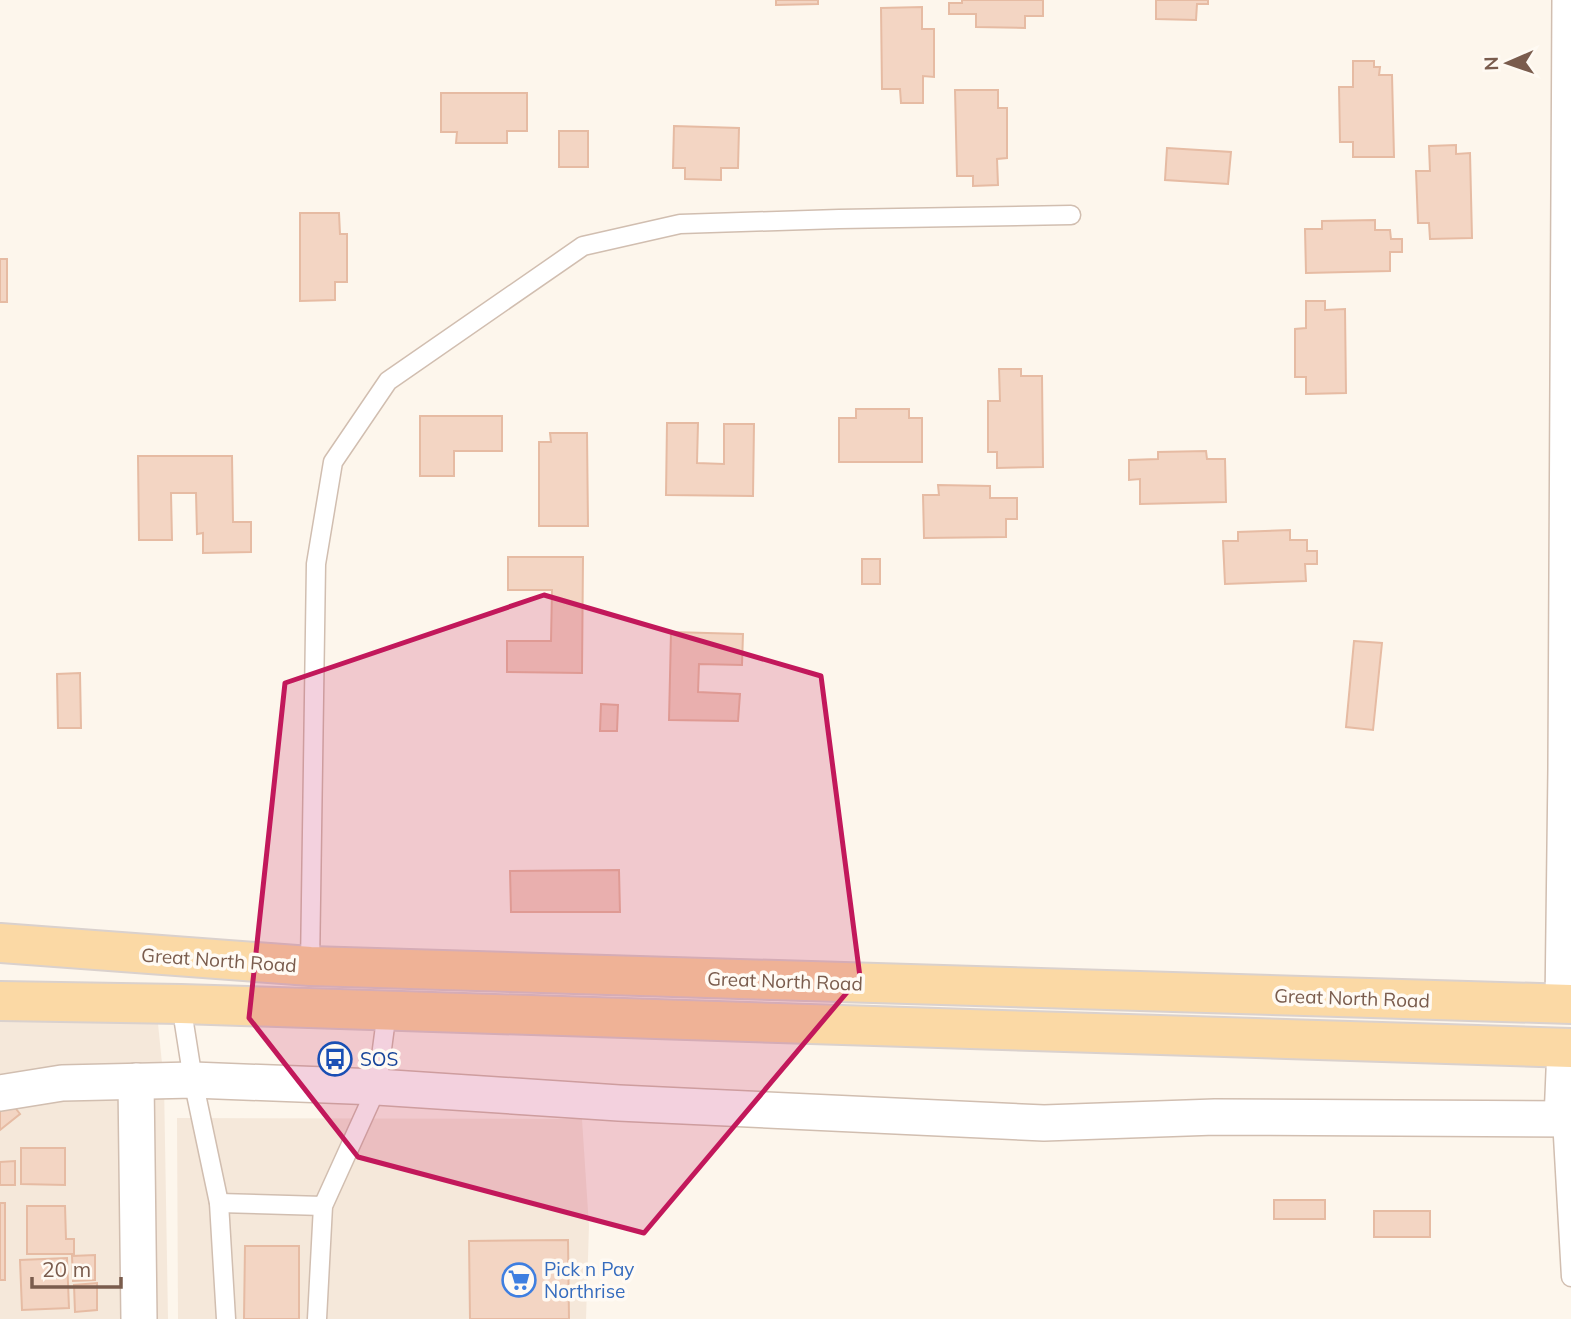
<svg xmlns="http://www.w3.org/2000/svg" width="1571" height="1319" font-family="Mulish,sans-serif">
<style>
.residential{fill:#f5e8da}
.building{fill:#f3d5c3;stroke:#e6bba3;stroke-width:2}
.lines{fill:none;stroke-linecap:round;stroke-linejoin:round}
.lane-casing{stroke:#d1beb0;stroke-width:21}
.street-casing{stroke:#d1beb0;stroke-width:38}
.primary-casing{stroke:#dad1cd;stroke-width:42}
.lane{stroke:#fff;stroke-width:18}
.street{stroke:#fff;stroke-width:35}
.primary{stroke:#fbd9a5;stroke-width:38}
.marked{fill:#c2185b;fill-opacity:0.2;stroke:#c2185b;stroke-width:5;stroke-linejoin:round}
.labels{text-anchor:middle;stroke-width:7;stroke-linejoin:round;paint-order:stroke}
.street-label{font-size:19px;fill:#7a5c4d;stroke:#fffaf3}
.transit-label{font-size:19px;fill:#164399;stroke:#fffaf3;text-anchor:start}
.shop-label{font-size:19px;fill:#366cbe;stroke:#fffaf3;text-anchor:start}
</style>
<rect width="100%" height="100%" fill="#fdf6ec"/>
<!-- residential -->
<g class="residential">
<polygon points="156,1004 164,1083 168,1319 0,1319 0,1006"/>
<polygon points="177,1118 582,1119 589,1226 586,1319 178,1319"/>
</g>
<!-- building -->
<g class="building">
<polygon points="776,0 818,0 818,4 776,5"/>
<polygon points="962,0 1043,0 1043,16 1025,16 1025,28 976,27 976,14 949,14 949,3 962,3"/>
<polygon points="1156,0 1208,0 1208,4 1197,4 1196,20 1156,19"/>
<polygon points="922,7 922,29 934,29 934,77 923,76 923,103 901,103 900,89 882,89 881,8"/>
<polygon points="1353,61 1374,61 1374,67 1380,67 1379,75 1392,75 1394,157 1353,157 1353,142 1340,142 1339,87 1353,87"/>
<polygon points="955,90 998,90 998,108 1007,108 1007,158 997,159 998,185 973,186 973,176 957,176"/>
<polygon points="441,93 527,93 527,131 507,131 507,143 456,143 457,132 441,132"/>
<polygon points="674,126 739,128 738,168 721,168 721,180 685,179 685,168 673,168"/>
<rect x="559" y="131" width="29" height="36"/>
<polygon points="1456,145 1456,154 1470,153 1472,238 1430,239 1429,223 1418,223 1416,171 1430,171 1429,146"/>
<polygon points="1167,148 1231,152 1228,184 1165,180"/>
<polygon points="300,213 339,213 340,234 347,234 347,282 335,282 335,300 300,301"/>
<polygon points="1375,220 1375,230 1390,230 1391,239 1402,239 1402,252 1390,252 1390,271 1306,273 1305,229 1322,229 1322,221"/>
<rect x="0" y="259" width="7" height="43"/>
<polygon points="1306,301 1325,301 1325,310 1345,309 1346,393 1306,394 1306,377 1295,377 1295,329 1306,328"/>
<polygon points="999,369 1021,369 1021,376 1042,376 1043,467 997,468 997,452 988,452 988,401 1000,401"/>
<polygon points="856,409 909,409 909,418 922,418 922,462 839,462 839,418 856,418"/>
<polygon points="420,416 502,416 502,451 454,451 454,476 420,476"/>
<polygon points="667,423 698,423 697,463 724,464 724,424 754,424 753,496 666,495"/>
<polygon points="550,433 587,433 588,526 539,526 539,442 551,442"/>
<polygon points="1206,451 1207,459 1225,459 1226,502 1140,504 1140,479 1129,480 1129,460 1158,459 1158,452"/>
<polygon points="138,456 232,456 233,522 251,522 251,552 203,553 203,533 197,534 196,493 171,493 172,540 139,540"/>
<polygon points="938,485 990,486 990,498 1017,498 1017,519 1006,519 1006,537 924,538 923,495 939,495"/>
<polygon points="1290,530 1290,540 1307,540 1307,551 1317,551 1317,564 1305,564 1306,581 1225,584 1223,541 1238,541 1238,532"/>
<polygon points="508,557 583,557 582,673 507,672 507,641 551,641 552,590 508,590"/>
<rect x="862" y="559" width="18" height="25"/>
<polygon points="671,632 743,634 742,665 699,664 698,692 740,694 738,721 669,720"/>
<polygon points="1354,641 1382,643 1373,730 1346,727"/>
<polygon points="80,673 81,728 58,728 57,674"/>
<polygon points="601,704 618,705 617,731 600,731"/>
<polygon points="619,870 620,912 511,912 510,871"/>
<polygon points="7,1097 20,1114 0,1130 0,1102"/>
<polygon points="21,1148 65,1148 65,1185 21,1184"/>
<polygon points="15,1161 15,1185 0,1185 0,1162"/>
<rect x="1274" y="1200" width="51" height="19"/>
<rect x="0" y="1203" width="5" height="77"/>
<polygon points="27,1206 65,1206 66,1239 74,1239 74,1254 27,1254"/>
<rect x="1374" y="1211" width="56" height="26"/>
<polygon points="568,1240 569,1319 470,1319 469,1241"/>
<polygon points="245,1246 299,1246 299,1319 244,1319"/>
<polygon points="95,1255 95,1280 73,1281 72,1256"/>
<polygon points="67,1258 69,1308 22,1310 20,1260"/>
<polygon points="97,1283 97,1310 75,1312 74,1285"/>
</g>
<g class="lines">
<defs>
<g id="lane">
<polyline points="310,966 316,564 333,462 388,381 583,246 680,224 839,219 1071,215"/>
<polyline points="181,1004 193,1080 219,1203 226,1319"/>
<polyline points="1562,1119 1571,1277"/>
<polyline points="219,1203 323,1206"/>
<polyline points="317,1319 323,1206 377,1087 387,1011"/>
</g>
<g id="street">
<polyline points="1563,1004 1566,769 1570,0"/>
<polyline points="136,1081 139,1319"/>
<polyline points="0,1093 62,1083 193,1080 377,1087 619,1103 1044,1123 1215,1117 1571,1119"/>
<polyline points="1562,1119 1565,1048"/>
</g>
<g id="primary">
<polyline points="0,943 310,966 1571,1004"/>
<polyline points="0,1001 181,1004 1571,1048"/>
</g>
</defs>
<!-- lane casing -->
<use href="#lane" class="lane-casing"/>
<!-- street casing -->
<use href="#street" class="street-casing"/>
<!-- primary casing -->
<use href="#primary" class="primary-casing"/>
<!-- lane -->
<use href="#lane" class="lane"/>
<!-- street -->
<use href="#street" class="street"/>
<!-- primary -->
<use href="#primary" class="primary"/>
</g>
<!-- marked area -->
<path class="marked" d="M 544,595 L 821,676 L 860,977 L 644,1233 L 358,1157 L 249,1018 L 285,683 Z"/>
<!-- icons -->
<defs>
<symbol id="bus-ring" viewBox="-11 -11 22 22"><circle r="9.5" fill="#fffaf3" stroke="#1a4fb4" stroke-width="1.5"/><path d="M-5-6H5V4H4V6H2V4H-2V6H-4V4H-5ZM-3.5-4V0h7V-4ZM-3.5 1.2v1.5H-2V1.2ZM2 1.2v1.5H3.5V1.2Z" fill="#1a4fb4"/></symbol>
<symbol id="supermarket-ring" viewBox="-11 -11 22 22"><circle r="9.5" fill="#fffaf3" stroke="#3f7fe0" stroke-width="1.5"/><path d="M-6-5.5h2.5l.6 2H6L4.5 2H-2.5L-4.4-4H-6ZM-1.5 3.2a1.3 1.3 0 1 0 .1 0ZM3 3.2a1.3 1.3 0 1 0 .1 0Z" fill="#3f7fe0"/></symbol>
</defs>
<g fill-rule="evenodd">
<use href="#bus-ring" x="316" y="1040" width="38" height="38"/>
<use href="#supermarket-ring" x="500" y="1261" width="38" height="38"/>
</g>
<g class="labels">
<!-- street labels -->
<g class="street-label">
<text transform="translate(219 960) rotate(4)" y="7">Great North Road</text>
<text transform="translate(785 981) rotate(2)" y="7">Great North Road</text>
<text transform="translate(1352 998) rotate(2)" y="7">Great North Road</text>
</g>
<!-- transit labels -->
<g class="transit-label">
<text x="360" y="1066">SOS</text>
</g>
<!-- shop labels -->
<g class="shop-label">
<text x="544" y="1276">Pick n Pay<tspan x="544" dy="22">Northrise</tspan></text>
</g>
</g>
<!-- north arrow -->
<g transform="translate(1508 63) rotate(268)" stroke="#fffaf3" stroke-width="5" paint-order="stroke">
<path d="M0-5L12 26L0 18L-12 26Z" fill="#7a5c4d"/>
<text y="-10" font-size="19" font-weight="bold" text-anchor="middle" fill="#7a5c4d">N</text>
</g>
<!-- scale -->
<path d="M32 1277v10h89v-10" fill="none" stroke="#7a5c4d" stroke-width="3.5"/>
<text x="42" y="1277" font-size="21" fill="#7a5c4d" stroke="#fffaf3" stroke-width="5" paint-order="stroke">20 m</text>
</svg>
